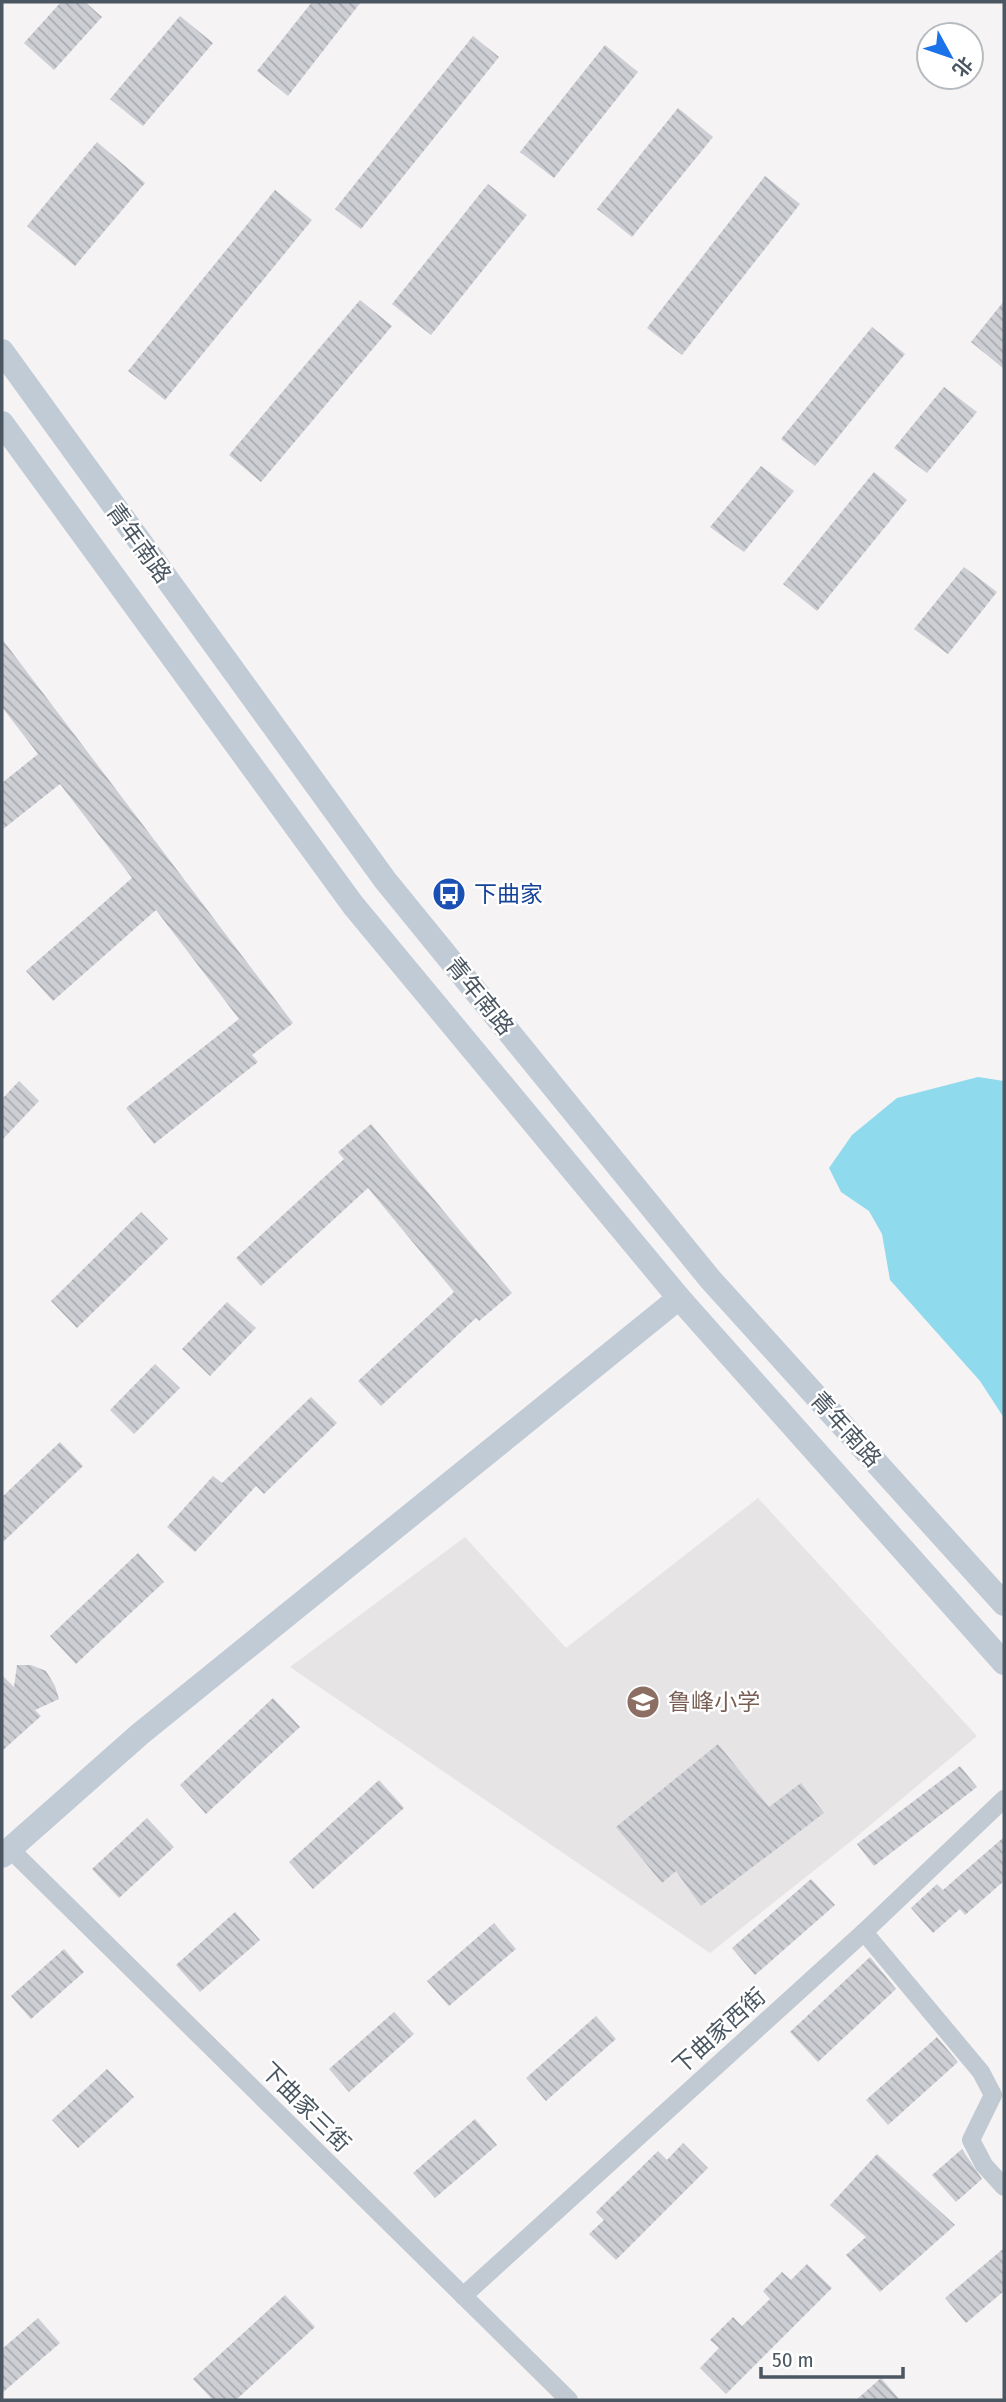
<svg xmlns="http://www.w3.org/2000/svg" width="1006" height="2402" font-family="'Fira Sans Condensed','Noto Sans SC',sans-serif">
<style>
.education{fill:#e6e4e5}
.water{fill:#90daee}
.building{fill:url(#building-back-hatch)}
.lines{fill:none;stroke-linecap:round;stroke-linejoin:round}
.street{stroke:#c1cad2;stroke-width:18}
.secondary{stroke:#c1cbd6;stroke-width:24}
.labels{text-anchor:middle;stroke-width:5;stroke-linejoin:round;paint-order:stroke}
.street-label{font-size:23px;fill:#4a5661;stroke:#fff}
.transit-label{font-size:23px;fill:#164399;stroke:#fff;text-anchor:start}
.education-label{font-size:23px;fill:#785e54;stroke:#fff;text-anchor:start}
</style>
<defs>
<pattern id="building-back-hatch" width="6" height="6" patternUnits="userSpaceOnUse" patternTransform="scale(1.75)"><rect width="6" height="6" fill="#cdcfd5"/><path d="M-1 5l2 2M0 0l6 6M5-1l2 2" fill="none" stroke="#a8abb0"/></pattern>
</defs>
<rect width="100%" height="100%" fill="#f5f3f3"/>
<!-- education -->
<polygon class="education" points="758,1498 977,1736 850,1842 710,1953 290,1667 465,1537 566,1648"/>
<!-- water -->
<polygon class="water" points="978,1077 1004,1081 1004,1418 980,1381 890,1280 882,1234 869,1211 841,1192 829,1168 852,1135 897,1098"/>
<!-- building -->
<g class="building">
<polygon points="61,2 85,2 102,17 54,70 24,43"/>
<polygon points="312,2 361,2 288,96 257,71"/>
<polygon points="180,16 213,43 143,126 110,99"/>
<polygon points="473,36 499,57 361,229 335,209"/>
<polygon points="605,45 638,72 554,178 520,152"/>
<polygon points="678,108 713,137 632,237 597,209"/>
<polygon points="97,142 145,183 75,266 27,226"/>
<polygon points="765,176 800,204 682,355 647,328"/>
<polygon points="488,184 527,215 431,335 392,304"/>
<polygon points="275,190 312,220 165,400 128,371"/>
<polygon points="360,300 392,326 261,482 229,455"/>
<polygon points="1004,301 1004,369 971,342"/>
<polygon points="872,327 905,354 815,466 781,439"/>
<polygon points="944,387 977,412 927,473 894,448"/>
<polygon points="761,466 794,491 744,552 710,527"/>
<polygon points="874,472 907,500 817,611 783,584"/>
<polygon points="964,567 997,592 948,654 914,629"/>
<polygon points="2,639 293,1023 252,1055 258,1062 154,1144 126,1108 239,1019 156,910 53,1001 26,971 132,878 60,784 2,830 2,783 38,754 2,707"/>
<polygon points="19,1081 39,1101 2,1140 2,1099"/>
<polygon points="371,1124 512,1293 479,1321 476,1318 381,1406 358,1381 454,1292 368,1188 261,1286 236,1258 344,1159 338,1152"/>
<polygon points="141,1212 168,1239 77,1328 51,1301"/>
<polygon points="227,1302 256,1328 210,1376 182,1349"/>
<polygon points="155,1364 180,1388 134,1434 110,1410"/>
<polygon points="311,1397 337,1423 264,1494 256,1486 195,1552 167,1527 213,1476 222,1483"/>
<polygon points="60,1442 83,1466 2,1543 2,1497"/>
<polygon points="138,1553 164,1582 76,1664 50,1636"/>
<polygon points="17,1665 31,1665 46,1671 55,1686 59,1699 35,1710 41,1716 2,1751 2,1675 14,1687"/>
<polygon points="273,1698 300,1727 206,1814 180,1785"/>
<polygon points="718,1744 769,1807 801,1783 824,1813 701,1906 676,1871 662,1883 616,1827"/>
<polygon points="960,1766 977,1787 874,1866 857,1844"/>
<polygon points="379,1780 404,1808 313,1889 289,1862"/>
<polygon points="147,1818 174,1847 119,1898 92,1869"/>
<polygon points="1004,1837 1004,1881 965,1915 960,1909 933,1933 911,1908 937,1884 943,1890"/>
<polygon points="811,1879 835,1905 755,1975 732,1948"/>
<polygon points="235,1912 260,1940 200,1992 176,1965"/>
<polygon points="494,1923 516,1949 449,2006 427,1981"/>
<polygon points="64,1949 84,1972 31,2019 11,1996"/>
<polygon points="870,1957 896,1989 818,2062 790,2032"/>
<polygon points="394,2012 414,2034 349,2092 329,2069"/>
<polygon points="596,2016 616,2039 546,2101 526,2078"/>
<polygon points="937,2037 958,2062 888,2125 866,2100"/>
<polygon points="107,2069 134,2097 78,2148 52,2120"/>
<polygon points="475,2119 497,2145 435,2198 413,2173"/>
<polygon points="683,2143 708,2168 616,2260 589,2234 604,2220 596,2212 658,2151 667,2160"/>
<polygon points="962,2149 982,2179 956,2202 932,2175"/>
<polygon points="877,2154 955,2225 880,2292 846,2255 866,2237 830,2205"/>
<polygon points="1004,2248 1004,2291 966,2323 945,2298"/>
<polygon points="807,2264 832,2288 726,2394 700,2368 719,2348 710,2340 733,2317 742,2326 770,2299 763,2291 782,2272 791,2280"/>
<polygon points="285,2295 315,2327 236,2400 213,2400 193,2379"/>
<polygon points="38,2318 60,2343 2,2393 2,2349"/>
<polygon points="881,2378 900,2400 856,2400"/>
</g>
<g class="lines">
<!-- street -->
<g class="street">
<polyline points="10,1849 569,2400"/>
<polyline points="864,1932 981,2072 993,2095 971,2140 984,2165 1004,2187"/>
<polyline points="463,2296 864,1932 1004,1799"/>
</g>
<!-- secondary -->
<g class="secondary">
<polyline points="2,351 385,880 710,1279 1004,1604"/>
<polyline points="2,423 353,905 679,1298 1004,1663"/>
<polyline points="2,1856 140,1734 679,1298"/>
</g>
</g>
<!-- icons -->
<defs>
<symbol id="bus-disc" viewBox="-11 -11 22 22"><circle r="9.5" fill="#1a4fb4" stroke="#fff"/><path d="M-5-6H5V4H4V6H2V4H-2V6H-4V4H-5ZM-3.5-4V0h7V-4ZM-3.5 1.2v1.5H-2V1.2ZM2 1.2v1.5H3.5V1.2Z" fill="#fff"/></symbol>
<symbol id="school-disc" viewBox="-11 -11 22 22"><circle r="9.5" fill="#8d6e63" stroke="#fff"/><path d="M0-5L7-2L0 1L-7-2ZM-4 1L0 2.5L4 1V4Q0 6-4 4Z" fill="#fff"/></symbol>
</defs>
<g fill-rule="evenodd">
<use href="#bus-disc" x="430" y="875" width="38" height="38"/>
<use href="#school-disc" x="624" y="1683" width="38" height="38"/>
</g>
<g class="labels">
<!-- street labels -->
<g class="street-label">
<text transform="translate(139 543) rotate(54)" y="8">青年南路</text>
<text transform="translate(480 996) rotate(51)" y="8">青年南路</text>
<text transform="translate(846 1429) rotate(48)" y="8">青年南路</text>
<text transform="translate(719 2031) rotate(-42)" y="8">下曲家西街</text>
<text transform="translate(306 2107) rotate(45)" y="8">下曲家三街</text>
</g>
<!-- transit labels -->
<g class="transit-label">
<text x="474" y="902">下曲家</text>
</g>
<!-- education labels -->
<g class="education-label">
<text x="668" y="1710">鲁峰小学</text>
</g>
</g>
<!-- border -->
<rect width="1006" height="2402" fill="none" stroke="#4a5661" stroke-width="7"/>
<!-- north arrow -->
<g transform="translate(950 56) rotate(130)"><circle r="33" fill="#ffffff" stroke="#b7bbc0" stroke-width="2"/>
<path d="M0-5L12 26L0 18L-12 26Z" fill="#1a73e8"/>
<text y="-10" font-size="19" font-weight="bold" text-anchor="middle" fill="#4a5661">北</text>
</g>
<!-- scale -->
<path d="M761 2367v10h142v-10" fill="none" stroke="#4a5661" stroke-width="3.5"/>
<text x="772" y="2367" font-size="21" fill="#4a5661" stroke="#ffffff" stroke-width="5" paint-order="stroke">50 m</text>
</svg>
